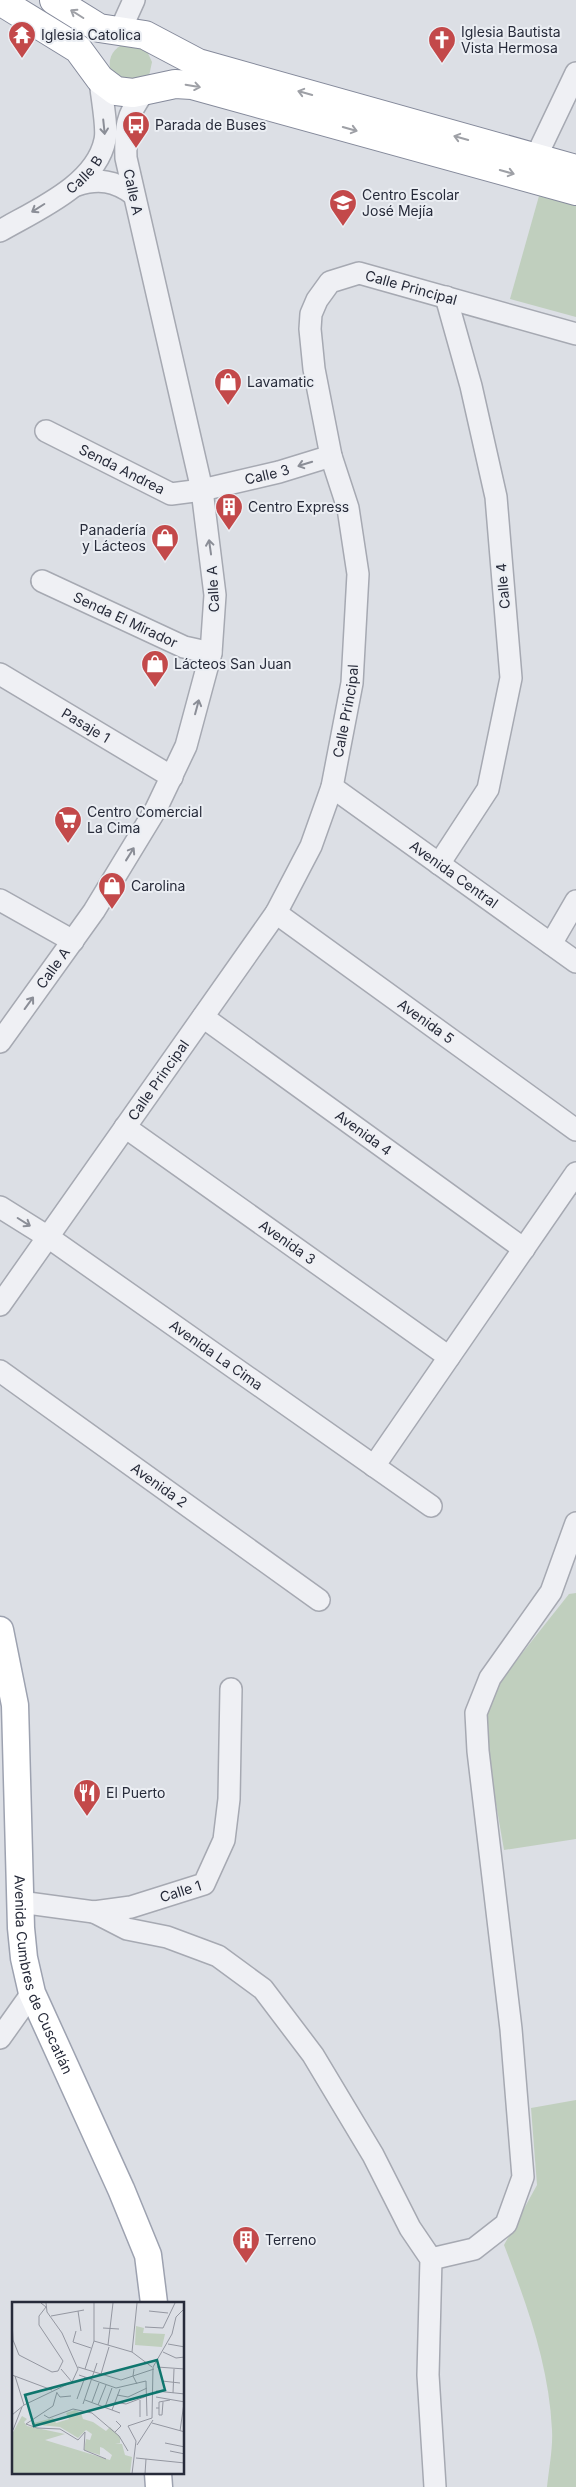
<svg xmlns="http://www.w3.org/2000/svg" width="576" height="2487" font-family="Inter,sans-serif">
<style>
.green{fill:#c0cfbe}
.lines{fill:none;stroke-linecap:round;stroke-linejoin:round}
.minor-casing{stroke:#a6a9b2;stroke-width:24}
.major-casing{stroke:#9da2b0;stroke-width:29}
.highway-casing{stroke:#858a9b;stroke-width:30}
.minor{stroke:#eff0f4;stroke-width:21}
.major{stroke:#fff;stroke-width:26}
.highway{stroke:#fff;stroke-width:28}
.oneway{stroke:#9ea0a6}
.oneway2{stroke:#8b8e97}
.labels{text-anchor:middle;stroke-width:4;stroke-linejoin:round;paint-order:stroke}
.poi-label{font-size:14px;fill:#272b3a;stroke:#ebeef3;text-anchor:start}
.street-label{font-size:14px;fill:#272b3a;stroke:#ebeef3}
.inset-road{fill:none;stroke:#9497a1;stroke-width:1}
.view{fill:#0f766e;fill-opacity:0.15;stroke:#0f766e;stroke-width:2.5}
.inset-edge{fill:none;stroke:#272b3a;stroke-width:2.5}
</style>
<rect width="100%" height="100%" fill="#dcdfe5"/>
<!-- green -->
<g class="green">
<path d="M 126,43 L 146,49 L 152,62 L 149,76 L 130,86 L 110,69 C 108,56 114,48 126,43 Z"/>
<polygon points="539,196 576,206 576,317 510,299"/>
<polygon points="576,1593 576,1839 504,1850 481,1717 500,1681 569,1594"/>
<path d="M 576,2100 L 576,2487 L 547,2487 C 549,2468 553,2448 552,2430 C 549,2365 527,2305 504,2245 L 537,2185 L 531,2108 Z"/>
</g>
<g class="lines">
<defs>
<g id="minor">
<polyline points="120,31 134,0"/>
<polyline points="535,159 576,73"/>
<path d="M 77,185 C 99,178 115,181 133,194"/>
<path id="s1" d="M 0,231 C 36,210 96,185 105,140 C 108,128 101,94 100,79"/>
<path id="s2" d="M 46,431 L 171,494 L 202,490 L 279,472 L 331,456"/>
<path id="s3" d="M 42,581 L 184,647 L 211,653"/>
<path id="s4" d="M 0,674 L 172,777"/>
<path id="s5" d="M 332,787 L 576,962"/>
<polyline points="439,864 488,789 511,678 496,497 471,386 446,297"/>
<polyline points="0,900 73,941"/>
<path id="s6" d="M 276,913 L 576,1130"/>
<polyline points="551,944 576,901"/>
<path id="s7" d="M 203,1017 L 524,1249"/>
<path id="s8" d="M 0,1042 L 94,911 L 156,809 L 186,746 L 211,653 L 215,595 L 202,490 L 126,158 C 125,129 126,115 144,92"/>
<path id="s9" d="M 125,1127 L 449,1357"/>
<path id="s10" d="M 0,1207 L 48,1237 L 431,1506"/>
<path id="s11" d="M 0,1305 L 276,913 L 311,846 L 332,787 L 352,683 L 358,574 L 348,508 L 331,456 L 314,369 L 310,329 L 311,314 L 317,300 L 330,282 L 359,273 L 576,334"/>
<path id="s12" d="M 0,1371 L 319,1600"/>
<polyline points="374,1466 576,1173"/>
<path id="s13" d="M 20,1902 L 94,1912 L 131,1907 L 204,1884 L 224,1840 L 229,1799 L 231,1689"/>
<polyline points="94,1912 127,1929 167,1937 218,1956 263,1989 313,2055 373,2155 410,2228 431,2259 428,2375 435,2487"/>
<polyline points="0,2038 32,1993"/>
<polyline points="431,2259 474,2249 506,2224 523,2177 511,2029 478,1751 476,1713 490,1678 551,1592 576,1523"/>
</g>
<g id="major">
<path id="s14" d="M 0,1630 L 15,1705 L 21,1928 L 24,1958 L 32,1993 L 121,2189 L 148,2255 L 154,2303"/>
<polyline points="158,2473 159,2487"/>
</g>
<g id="highway">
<polyline points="54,0 99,28 145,35 198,63 576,169"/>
<polyline points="0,1 78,49 100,79 116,91 133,93 175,84 192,85 576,191"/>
</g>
</defs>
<!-- minor casing -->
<use href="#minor" class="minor-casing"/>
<!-- major casing -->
<use href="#major" class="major-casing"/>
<!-- highway casing -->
<use href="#highway" class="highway-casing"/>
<!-- minor -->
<use href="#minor" class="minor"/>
<!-- major -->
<use href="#major" class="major"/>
<!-- highway -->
<use href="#highway" class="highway"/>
</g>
<!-- one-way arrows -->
<defs><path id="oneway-shaft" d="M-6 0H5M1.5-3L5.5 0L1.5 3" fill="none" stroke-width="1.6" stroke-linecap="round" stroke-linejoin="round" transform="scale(1.25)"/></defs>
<g class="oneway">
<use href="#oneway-shaft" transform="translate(77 14) rotate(-148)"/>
<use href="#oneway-shaft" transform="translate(193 86) rotate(10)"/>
<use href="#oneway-shaft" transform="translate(305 93) rotate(-164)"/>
<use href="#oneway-shaft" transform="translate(350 129) rotate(16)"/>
<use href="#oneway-shaft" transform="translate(461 138) rotate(-164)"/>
<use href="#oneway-shaft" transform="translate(507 172) rotate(16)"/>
</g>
<g class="oneway2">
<use href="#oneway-shaft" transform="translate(104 127) rotate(84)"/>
<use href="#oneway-shaft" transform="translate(38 208) rotate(148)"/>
<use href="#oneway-shaft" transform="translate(305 464) rotate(163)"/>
<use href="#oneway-shaft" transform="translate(210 547) rotate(-98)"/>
<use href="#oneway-shaft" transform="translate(197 707) rotate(-75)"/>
<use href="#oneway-shaft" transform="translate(130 854) rotate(-58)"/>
<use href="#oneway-shaft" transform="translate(29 1003) rotate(-54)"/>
<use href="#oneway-shaft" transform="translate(24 1222) rotate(32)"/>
</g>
<!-- icons -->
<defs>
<symbol id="temple-pin" viewBox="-11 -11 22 30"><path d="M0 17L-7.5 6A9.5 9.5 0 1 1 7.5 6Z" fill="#c3494a" stroke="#ebeef3"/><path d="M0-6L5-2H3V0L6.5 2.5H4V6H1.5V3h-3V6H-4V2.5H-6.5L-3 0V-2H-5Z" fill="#fff"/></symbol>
<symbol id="church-pin" viewBox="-11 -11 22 30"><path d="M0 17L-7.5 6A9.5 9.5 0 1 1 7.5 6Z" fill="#c3494a" stroke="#ebeef3"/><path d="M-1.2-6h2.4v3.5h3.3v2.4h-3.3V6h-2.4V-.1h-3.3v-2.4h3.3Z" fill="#fff"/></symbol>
<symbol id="bus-pin" viewBox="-11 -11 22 30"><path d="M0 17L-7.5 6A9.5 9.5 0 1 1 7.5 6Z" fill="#c3494a" stroke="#ebeef3"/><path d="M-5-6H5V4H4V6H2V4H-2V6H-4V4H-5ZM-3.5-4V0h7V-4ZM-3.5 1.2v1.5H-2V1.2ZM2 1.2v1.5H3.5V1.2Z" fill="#fff"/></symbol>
<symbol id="school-pin" viewBox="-11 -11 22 30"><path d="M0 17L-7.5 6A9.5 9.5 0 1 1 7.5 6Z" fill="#c3494a" stroke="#ebeef3"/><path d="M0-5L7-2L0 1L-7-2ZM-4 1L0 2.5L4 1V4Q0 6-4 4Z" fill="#fff"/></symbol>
<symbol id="shop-pin" viewBox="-11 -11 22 30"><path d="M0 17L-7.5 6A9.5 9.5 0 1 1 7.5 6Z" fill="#c3494a" stroke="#ebeef3"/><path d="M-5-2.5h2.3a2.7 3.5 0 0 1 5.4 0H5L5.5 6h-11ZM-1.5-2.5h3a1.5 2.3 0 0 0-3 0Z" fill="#fff"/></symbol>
<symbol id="building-pin" viewBox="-11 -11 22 30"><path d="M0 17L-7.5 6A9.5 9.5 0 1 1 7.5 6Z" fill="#c3494a" stroke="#ebeef3"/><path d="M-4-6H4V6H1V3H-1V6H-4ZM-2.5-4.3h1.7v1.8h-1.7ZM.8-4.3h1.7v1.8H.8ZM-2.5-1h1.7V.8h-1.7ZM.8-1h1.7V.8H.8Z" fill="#fff"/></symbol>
<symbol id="supermarket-pin" viewBox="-11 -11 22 30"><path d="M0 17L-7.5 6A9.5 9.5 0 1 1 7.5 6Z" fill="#c3494a" stroke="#ebeef3"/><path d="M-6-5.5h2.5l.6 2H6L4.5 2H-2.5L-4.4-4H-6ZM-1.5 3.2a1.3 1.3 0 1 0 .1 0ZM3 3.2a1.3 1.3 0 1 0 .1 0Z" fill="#fff"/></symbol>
<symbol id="restaurant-pin" viewBox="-11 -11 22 30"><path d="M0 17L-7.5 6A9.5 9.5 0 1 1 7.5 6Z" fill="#c3494a" stroke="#ebeef3"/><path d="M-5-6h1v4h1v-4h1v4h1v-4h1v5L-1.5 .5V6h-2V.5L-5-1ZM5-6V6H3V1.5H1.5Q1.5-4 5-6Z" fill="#fff"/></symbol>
</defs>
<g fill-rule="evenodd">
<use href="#temple-pin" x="6" y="19" width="32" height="43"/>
<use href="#church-pin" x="426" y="24" width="32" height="43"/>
<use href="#bus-pin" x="120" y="109" width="32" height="43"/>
<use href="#school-pin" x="327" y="187" width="32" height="43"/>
<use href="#shop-pin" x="212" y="366" width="32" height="43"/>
<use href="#building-pin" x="213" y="491" width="32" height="43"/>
<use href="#shop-pin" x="149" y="522" width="32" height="43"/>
<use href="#shop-pin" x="139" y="648" width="32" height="43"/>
<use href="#supermarket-pin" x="52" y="804" width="32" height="43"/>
<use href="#shop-pin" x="96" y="870" width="32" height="43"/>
<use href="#restaurant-pin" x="71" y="1777" width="32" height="43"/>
<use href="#building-pin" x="230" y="2224" width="32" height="43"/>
</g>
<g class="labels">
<!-- poi labels -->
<g class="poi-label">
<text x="461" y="37">Iglesia Bautista<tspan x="461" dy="16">Vista Hermosa</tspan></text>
<text x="41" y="40">Iglesia Catolica</text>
<text x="155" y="130">Parada de Buses</text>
<text x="362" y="200">Centro Escolar<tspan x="362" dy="16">José Mejía</tspan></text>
<text x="247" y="387">Lavamatic</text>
<text x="248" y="512">Centro Express</text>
<text x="146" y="535" text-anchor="end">Panadería<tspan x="146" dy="16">y Lácteos</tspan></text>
<text x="174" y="669">Lácteos San Juan</text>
<text x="87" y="817">Centro Comercial<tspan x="87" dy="16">La Cima</tspan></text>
<text x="131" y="891">Carolina</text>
<text x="106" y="1798">El Puerto</text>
<text x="265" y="2245">Terreno</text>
</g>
<!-- street labels -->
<g class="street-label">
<text dy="5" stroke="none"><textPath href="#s1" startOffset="102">Calle B</textPath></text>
<text transform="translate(133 192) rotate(78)" y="5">Calle A</text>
<text dy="5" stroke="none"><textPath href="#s11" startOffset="1220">Calle Principal</textPath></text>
<text dy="5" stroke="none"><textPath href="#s2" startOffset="85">Senda Andrea</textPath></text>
<text dy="5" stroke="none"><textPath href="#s2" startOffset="238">Calle 3</textPath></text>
<text transform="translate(503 586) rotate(-95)" y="5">Calle 4</text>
<text transform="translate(213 589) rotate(-93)" y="5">Calle A</text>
<text dy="5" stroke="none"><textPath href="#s3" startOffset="92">Senda El Mirador</textPath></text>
<text dy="5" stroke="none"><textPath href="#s11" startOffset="695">Calle Principal</textPath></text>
<text dy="5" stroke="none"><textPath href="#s4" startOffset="100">Pasaje 1</textPath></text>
<text dy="5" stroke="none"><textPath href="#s5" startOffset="150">Avenida Central</textPath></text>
<text dy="5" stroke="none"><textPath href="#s8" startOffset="91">Calle A</textPath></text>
<text dy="5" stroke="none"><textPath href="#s6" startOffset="185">Avenida 5</textPath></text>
<text dy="5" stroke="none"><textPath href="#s11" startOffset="275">Calle Principal</textPath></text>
<text dy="5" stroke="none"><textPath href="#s7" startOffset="198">Avenida 4</textPath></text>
<text dy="5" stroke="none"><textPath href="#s9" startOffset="199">Avenida 3</textPath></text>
<text dy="5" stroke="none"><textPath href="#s10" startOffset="262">Avenida La Cima</textPath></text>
<text dy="5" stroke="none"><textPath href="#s12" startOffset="196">Avenida 2</textPath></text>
<text dy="5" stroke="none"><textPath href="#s13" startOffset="164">Calle 1</textPath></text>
<text dy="5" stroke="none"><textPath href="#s14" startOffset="350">Avenida Cumbres de Cuscatlán</textPath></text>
</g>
</g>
<!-- overview -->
<g transform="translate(12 2302)">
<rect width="172" height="172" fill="#dcdfe5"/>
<path d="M 124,24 L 132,26 L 131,31 L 153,32 L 150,45 L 123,43 ZM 63,108 L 69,111 L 71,117 L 81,120 L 94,129 L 98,125 L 108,135 L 108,141 L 103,141 L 110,142 L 113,153 L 120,155 L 118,172 L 0,172 L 0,132 L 10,114 L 15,117 L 12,120 L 15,124 L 53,132 L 33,138 L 98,158 L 100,153 L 91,146 L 88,145 L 88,153 L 72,148 L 74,137 L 78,138 L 80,132 L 74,128 L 66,136 L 48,125 L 18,122 L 41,116 L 44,121 L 57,117 L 54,111 Z" fill="#c0cfbe"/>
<path class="inset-road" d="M 66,9 L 69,29M 137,9 L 156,11M 39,14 L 72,8M 0,18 L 1,38 L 7,53 L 40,70 L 46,69 L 51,59 L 27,23 L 27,14 L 34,5 L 29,1M 133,25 L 151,26 L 163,1M 91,26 L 107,27M 64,29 L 61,40 L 79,46M 82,39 L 120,50 L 140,65M 156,42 L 173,45M 96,43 L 101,1M 120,50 L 125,1M 151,50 L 164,56 L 173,55M 66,65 L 109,78 L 142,67M 145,65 L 173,67M 49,67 L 60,80M 73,67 L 82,39 L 82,1M 122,67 L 121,74 L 125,82M 89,72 L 97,45M 0,73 L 40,88M 67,73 L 104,86 L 134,79 L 135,114M 3,74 L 12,103M 150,79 L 168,81M 144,89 L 173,92M 45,90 L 41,104 L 14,122 L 25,126 L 48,127 L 66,138 L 73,130 L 72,148 L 94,157M 45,91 L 48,95 L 59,94M 161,91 L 162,67M 105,93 L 116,95 L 135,86M 144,95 L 173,100M 65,97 L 73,75M 73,98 L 108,111M 128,98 L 128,115M 80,100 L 87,81M 103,100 L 114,102 L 135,94M 71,102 L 85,61M 86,103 L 94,83M 93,105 L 100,86M 144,106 L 147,106 L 147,113 L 150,113 L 151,100M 147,106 L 147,100 L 158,98M 100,108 L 108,87M 0,113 L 12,103 L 60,80 L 66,67 L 50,31 L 35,10 L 34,1M 32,113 L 37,116 L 61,107 L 80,111 L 107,134 L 116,149M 140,121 L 173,130M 1,128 L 10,105M 168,129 L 172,101M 103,130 L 109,124 L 104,119M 153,141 L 173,145M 125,143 L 141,118M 158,149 L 173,152M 124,156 L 173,161M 120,172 L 124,139 L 116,124 L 140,116 L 141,65 L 160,32 L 164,15 L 173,6M 133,172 L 134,157"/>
<path class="view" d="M 145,58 L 153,88 L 22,124 L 13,93 Z"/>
<rect width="172" height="172" class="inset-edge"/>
</g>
</svg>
